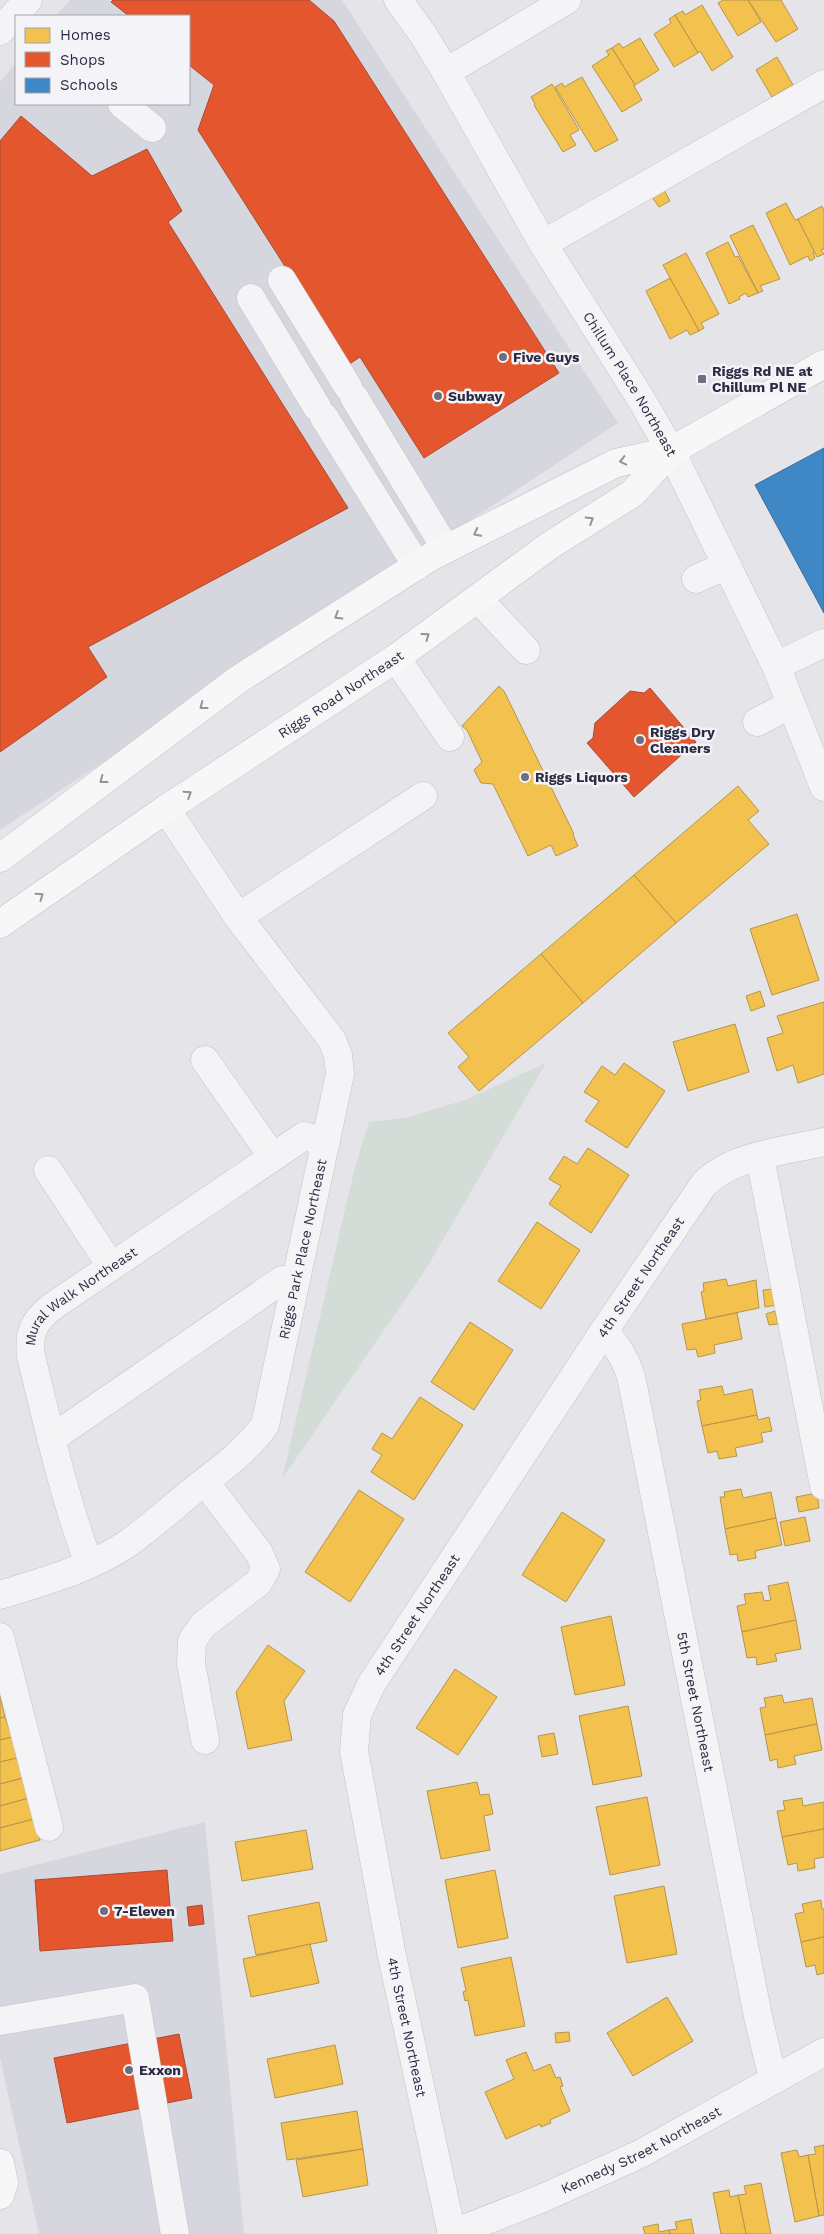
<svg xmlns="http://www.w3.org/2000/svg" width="824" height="2234" font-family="'Work Sans',sans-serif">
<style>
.built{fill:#d5d6de}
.green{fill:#d3dcd6}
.homes{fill:#f2c14e;stroke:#b6944b}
.shops{fill:#e4572e;stroke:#ac4a34}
.schools{fill:#3f88c5;stroke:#396c9e}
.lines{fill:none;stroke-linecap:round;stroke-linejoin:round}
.minor-casing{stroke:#c2c2c7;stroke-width:29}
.major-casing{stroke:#c1c2c7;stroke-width:29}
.minor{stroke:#f4f4f6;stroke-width:28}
.major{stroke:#f7f7f8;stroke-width:28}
.oneway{stroke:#91929e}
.poi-dot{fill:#6c6d7d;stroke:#f3f3f8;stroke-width:2}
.labels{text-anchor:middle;stroke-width:5;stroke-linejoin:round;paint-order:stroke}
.poi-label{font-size:14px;font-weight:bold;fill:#2b2c43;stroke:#f3f3f8;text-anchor:start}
.street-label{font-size:14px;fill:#2b2c43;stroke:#f3f3f8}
</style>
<rect width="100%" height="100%" fill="#e5e5e9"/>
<!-- built -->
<g class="built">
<polygon points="70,0 342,0 618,423 0,830 0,82 16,63 16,104 189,104 189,16 56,16"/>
<polygon points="205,1822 244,2234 39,2234 0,2058 0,1874"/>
</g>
<!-- green -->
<polygon class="green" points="546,1063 426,1269 282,1479 355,1167 369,1122 405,1118 465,1100"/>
<!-- homes -->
<g class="homes">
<polygon points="723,0 748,0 761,22 738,36 718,3"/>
<polygon points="748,0 781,0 798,29 776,42"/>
<polygon points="702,5 733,57 712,71 700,51 698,53 675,15 683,11 685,15"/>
<polygon points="675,15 698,53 674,67 654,34 671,23 669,19"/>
<polygon points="640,38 659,70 635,85 612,48 619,43 623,48"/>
<polygon points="612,48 635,85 634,86 642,100 622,112 592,66 609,55 606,51"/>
<polygon points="777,57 793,85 772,97 756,70"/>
<polygon points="582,77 618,140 595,152 555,87 562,83 564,87"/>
<polygon points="552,84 579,130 570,135 576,145 563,152 534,105 535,104 531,97"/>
<polygon points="664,190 670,201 659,207 652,197"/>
<polygon points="786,203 795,220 798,219 815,252 813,253 815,258 810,261 808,256 790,265 766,213"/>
<polygon points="822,206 824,211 824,249 821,250 824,254 817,257 798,219"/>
<polygon points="753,225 780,279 760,286 763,291 758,293 730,236"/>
<polygon points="728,242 735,257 738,256 758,293 748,297 746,293 739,297 740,299 729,304 706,253"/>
<polygon points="686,253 719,314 701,323 704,328 699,331 663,265"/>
<polygon points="670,278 699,331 690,335 687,330 670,339 646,291"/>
<polygon points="499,686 504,691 574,834 573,835 578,846 556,856 551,845 528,856 493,784 481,783 474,770 482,762 467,730 462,726"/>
<polygon points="738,786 759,811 748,820 769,844 676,923 634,875"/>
<polygon points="634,875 676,923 583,1003 541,954"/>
<polygon points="797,914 819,980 772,995 750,929"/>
<polygon points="541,954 583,1003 479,1091 458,1067 469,1057 448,1033"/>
<polygon points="760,991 765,1006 751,1011 746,996"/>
<polygon points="824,1002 824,1074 798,1083 793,1065 777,1071 767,1038 783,1033 777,1016"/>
<polygon points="735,1024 749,1072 688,1091 673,1042"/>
<polygon points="624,1063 665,1091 627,1148 585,1121 599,1101 584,1092 602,1066 615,1075"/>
<polygon points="588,1148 629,1175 591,1233 549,1204 561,1186 549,1179 564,1156 577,1164"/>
<polygon points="537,1222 580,1250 541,1309 498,1281"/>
<polygon points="726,1279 728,1286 756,1280 759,1308 706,1319 701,1292 704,1291 703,1283"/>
<polygon points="774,1289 777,1305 765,1307 763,1290"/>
<polygon points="775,1311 778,1324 769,1325 766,1314"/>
<polygon points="737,1313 742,1339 714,1345 715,1353 698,1357 696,1349 687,1350 682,1324"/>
<polygon points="470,1322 513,1350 474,1410 431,1382"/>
<polygon points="722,1386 724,1395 752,1389 757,1415 702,1426 697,1401 701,1400 699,1390"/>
<polygon points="420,1397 463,1425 414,1500 371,1472 382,1455 372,1449 382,1433 392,1439"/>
<polygon points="757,1415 758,1420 769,1417 772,1431 761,1433 763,1442 735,1448 737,1456 719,1459 717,1451 708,1453 702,1426"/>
<polygon points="741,1489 743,1498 771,1492 776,1518 725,1529 720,1497 725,1497 724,1492"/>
<polygon points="359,1490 404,1519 350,1602 305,1572"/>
<polygon points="817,1493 819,1508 799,1512 796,1497"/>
<polygon points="562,1512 605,1540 566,1602 522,1575"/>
<polygon points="805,1517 810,1541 785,1546 780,1522"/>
<polygon points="776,1518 782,1545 755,1551 756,1558 738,1561 737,1554 730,1555 725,1529"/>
<polygon points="788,1582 796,1620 742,1632 737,1606 746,1604 744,1594 762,1592 764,1601 771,1600 768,1586"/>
<polygon points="611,1616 625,1685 575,1695 561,1627"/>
<polygon points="796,1620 801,1649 775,1654 777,1661 757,1665 756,1657 747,1658 742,1632"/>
<polygon points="268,1645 305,1671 284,1701 292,1740 248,1749 236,1692"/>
<polygon points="455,1669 497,1697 458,1755 416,1728"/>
<polygon points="782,1695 784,1703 812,1698 817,1724 765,1735 760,1708 766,1707 764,1698"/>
<polygon points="0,1696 5,1717 0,1718"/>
<polygon points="628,1706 642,1776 593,1785 579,1716"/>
<polygon points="5,1717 12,1737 0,1740 0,1718"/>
<polygon points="817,1724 822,1750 794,1756 796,1764 778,1768 777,1759 770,1761 765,1735"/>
<polygon points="554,1733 558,1754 542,1757 538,1736"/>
<polygon points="12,1737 17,1758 0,1762 0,1740"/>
<polygon points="17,1758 23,1778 0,1784 0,1762"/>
<polygon points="23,1778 29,1798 0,1806 0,1784"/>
<polygon points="477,1782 480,1795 489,1794 493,1814 484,1816 490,1850 441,1859 427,1791"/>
<polygon points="647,1797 660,1865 610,1875 596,1807"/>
<polygon points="29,1798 34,1819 0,1828 0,1806"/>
<polygon points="802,1798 803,1806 824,1802 824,1829 782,1837 777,1811 785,1810 783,1801"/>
<polygon points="34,1819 40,1840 0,1851 0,1828"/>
<polygon points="824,1829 824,1857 814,1859 815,1868 798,1871 797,1863 788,1865 782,1837"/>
<polygon points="306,1830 313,1869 242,1881 235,1842"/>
<polygon points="495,1870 508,1938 458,1948 445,1880"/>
<polygon points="664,1886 677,1954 627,1963 614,1896"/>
<polygon points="821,1900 822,1909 824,1909 824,1937 801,1942 795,1914 804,1912 802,1904"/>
<polygon points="319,1902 327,1941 256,1955 248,1916"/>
<polygon points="824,1937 824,1973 817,1975 815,1965 806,1967 801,1942"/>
<polygon points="310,1944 319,1983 251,1997 243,1959"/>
<polygon points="511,1957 525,2026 475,2036 468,2000 465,2001 463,1992 466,1991 461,1968"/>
<polygon points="667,1997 693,2041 633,2076 607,2033"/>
<polygon points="569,2032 570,2041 556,2043 555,2033"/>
<polygon points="335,2045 343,2084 275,2098 267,2059"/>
<polygon points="526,2052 534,2071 550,2064 556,2078 560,2077 563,2086 560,2087 570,2111 550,2120 551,2123 541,2127 540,2124 506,2139 485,2092 514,2079 506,2060"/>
<polygon points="357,2111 363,2149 287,2160 281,2123"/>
<polygon points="824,2145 824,2215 819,2216 808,2155 816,2154 814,2147"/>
<polygon points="363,2149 368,2185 303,2197 296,2160"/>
<polygon points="797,2150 799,2157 808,2155 819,2216 795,2222 781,2153"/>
<polygon points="761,2183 771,2234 746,2234 738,2195 746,2194 744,2186"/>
<polygon points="729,2190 730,2197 738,2195 746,2234 721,2234 713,2193"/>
<polygon points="691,2219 694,2234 670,2234 669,2230 677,2229 675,2222"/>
<polygon points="658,2224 659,2232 669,2230 670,2234 645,2234 643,2227"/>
</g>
<!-- shops -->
<g class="shops">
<polygon points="113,0 309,0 334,21 559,373 424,458 360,357 348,365 198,130 214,85 189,65 189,16 129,16 111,2"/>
<polygon points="21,116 92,176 147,149 182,211 168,222 348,508 88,647 107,677 0,752 0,141"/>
<polygon points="650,688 696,742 634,797 587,743 593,738 595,723 630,691 644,693"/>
<polygon points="167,1870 173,1941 40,1951 35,1880"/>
<polygon points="202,1905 204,1924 189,1926 187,1907"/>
<polygon points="179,2034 192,2098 67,2123 54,2058"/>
</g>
<!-- schools -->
<polygon class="schools" points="824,448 824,613 755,485"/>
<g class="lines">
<defs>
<g id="minor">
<path id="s1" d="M 398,0 L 422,33 L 446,72 L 543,244 L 641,399 L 671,451 L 776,666 L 824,787"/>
<polyline points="0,31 28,0"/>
<polyline points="446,72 567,0"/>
<polyline points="122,104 152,128"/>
<polyline points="543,244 824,84"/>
<polyline points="282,280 348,387"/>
<polyline points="251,298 317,407"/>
<polyline points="354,397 446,549"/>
<polyline points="324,417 417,566"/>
<polyline points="696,579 727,565"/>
<polyline points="478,599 526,650"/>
<polyline points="396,658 450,737"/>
<polyline points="776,666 824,643"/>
<polyline points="757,722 790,705"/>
<polyline points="238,917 423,796"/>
<polyline points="205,1060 272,1156"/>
<polyline points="760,1157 824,1486"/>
<polyline points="48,1170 111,1266"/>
<path id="s2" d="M 604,1331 C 618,1347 627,1361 632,1381 L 759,2021 L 773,2079"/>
<polyline points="51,1439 282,1280 295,1282"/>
<polyline points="205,1482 259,1553 266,1569 258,1583 203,1625 192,1641 191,1663 205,1740"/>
<path id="s3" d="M 89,1564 C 64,1497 48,1426 31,1356 C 28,1332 34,1321 53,1306 L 304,1136 L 326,1142"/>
<path id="s4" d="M 0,1595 C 42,1582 90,1569 127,1544 C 151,1527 173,1507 195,1489 C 220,1470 247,1450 265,1425 L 340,1074 L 338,1055 L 332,1040 L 238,917 L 166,809"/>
<polyline points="0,1637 49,1827"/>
<polyline points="0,2021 135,1998 175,2234"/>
<path id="s5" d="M 451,2234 L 543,2198 L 640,2154 L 824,2052"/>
<path id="s6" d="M 452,2234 L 392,1956 L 354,1751 L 357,1715 L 372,1683 L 604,1331 L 704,1184 C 733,1155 785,1151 824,1142"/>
</g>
<g id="major">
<polyline points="0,858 239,679 432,556 616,463 671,451 824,364"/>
<path id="s7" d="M 0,924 L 166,809 L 396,658 L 549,546 L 633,493 L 671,451"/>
<polyline points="0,2163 4,2183 0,2195"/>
</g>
</defs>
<!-- minor casing -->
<use href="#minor" class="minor-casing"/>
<!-- major casing -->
<use href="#major" class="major-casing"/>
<!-- minor -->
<use href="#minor" class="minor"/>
<!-- major -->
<use href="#major" class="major"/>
</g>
<!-- one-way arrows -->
<defs><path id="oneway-chevron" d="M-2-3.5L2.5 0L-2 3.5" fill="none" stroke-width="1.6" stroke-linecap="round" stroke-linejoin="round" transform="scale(1.25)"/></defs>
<g class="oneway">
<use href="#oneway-chevron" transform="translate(623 461) rotate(167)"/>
<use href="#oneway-chevron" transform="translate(590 520) rotate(-32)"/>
<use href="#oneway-chevron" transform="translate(477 533) rotate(153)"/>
<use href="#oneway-chevron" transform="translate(338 616) rotate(148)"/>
<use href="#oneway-chevron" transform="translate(426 636) rotate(-36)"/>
<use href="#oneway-chevron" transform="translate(203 706) rotate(143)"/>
<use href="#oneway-chevron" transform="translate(103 780) rotate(143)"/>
<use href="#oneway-chevron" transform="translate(188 794) rotate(-33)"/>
<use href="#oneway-chevron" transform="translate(40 896) rotate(-35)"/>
</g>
<!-- markers -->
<g class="poi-dot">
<circle cx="503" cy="357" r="5"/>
<rect x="697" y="374" width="10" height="10" rx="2.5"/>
<circle cx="438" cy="396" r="5"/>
<circle cx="640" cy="740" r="5"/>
<circle cx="525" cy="777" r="5"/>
<circle cx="104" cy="1911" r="5"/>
<circle cx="129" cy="2070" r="5"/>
</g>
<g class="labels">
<!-- poi labels -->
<g class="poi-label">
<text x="513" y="362">Five Guys</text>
<text x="712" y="376">Riggs Rd NE at<tspan x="712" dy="16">Chillum Pl NE</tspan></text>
<text x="448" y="401">Subway</text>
<text x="650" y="737">Riggs Dry<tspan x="650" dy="16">Cleaners</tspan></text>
<text x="535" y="782">Riggs Liquors</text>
<text x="114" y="1916">7-Eleven</text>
<text x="139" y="2075">Exxon</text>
</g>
<!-- street labels -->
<g class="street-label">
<text dy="5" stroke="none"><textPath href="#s1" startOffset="449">Chillum Place Northeast</textPath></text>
<text dy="5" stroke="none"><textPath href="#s7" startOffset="411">Riggs Road Northeast</textPath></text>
<text dy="5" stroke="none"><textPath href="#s4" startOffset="500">Riggs Park Place Northeast</textPath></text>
<text dy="5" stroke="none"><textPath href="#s6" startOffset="1051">4th Street Northeast</textPath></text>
<text dy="5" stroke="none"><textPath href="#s3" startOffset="300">Mural Walk Northeast</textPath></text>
<text dy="5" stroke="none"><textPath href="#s6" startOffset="646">4th Street Northeast</textPath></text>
<text dy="5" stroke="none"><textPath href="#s2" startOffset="385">5th Street Northeast</textPath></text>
<text transform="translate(407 2027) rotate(78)" y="5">4th Street Northeast</text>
<text dy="5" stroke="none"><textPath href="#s5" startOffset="208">Kennedy Street Northeast</textPath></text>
</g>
</g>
<!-- legend -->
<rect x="15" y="15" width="175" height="90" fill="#f3f3f8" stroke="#a3a3b0"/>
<rect x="25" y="28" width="25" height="15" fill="#f2c14e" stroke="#a3a3b0"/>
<text x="60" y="40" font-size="15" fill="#2b2c43">Homes</text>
<rect x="25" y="52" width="25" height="15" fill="#e4572e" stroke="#a3a3b0"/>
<text x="60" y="65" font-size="15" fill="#2b2c43">Shops</text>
<rect x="25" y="78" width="25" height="15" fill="#3f88c5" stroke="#a3a3b0"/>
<text x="60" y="90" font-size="15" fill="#2b2c43">Schools</text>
</svg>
